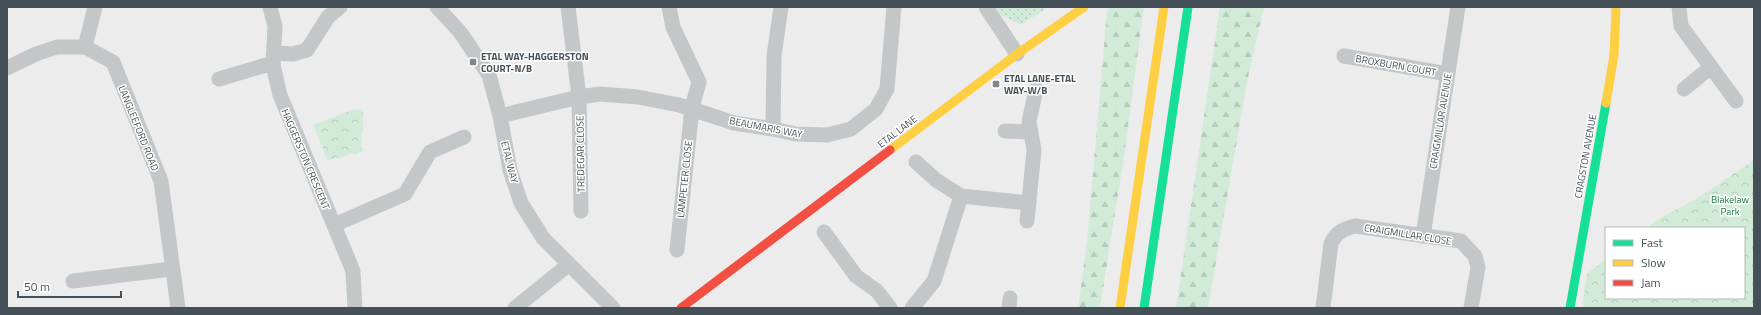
<svg xmlns="http://www.w3.org/2000/svg" width="1761" height="315" font-family="'Titillium Web',sans-serif">
<style>
.grass{fill:url(#grass-dots)}
.forest{fill:url(#forest-firs)}
.park{fill:url(#park-crowns)}
.lines{fill:none;stroke-linecap:round;stroke-linejoin:round}
.street{stroke:#c4c7c8;stroke-width:15}
.fast{stroke:#16e098;stroke-width:9}
.slow{stroke:#ffcf43;stroke-width:9}
.jam{stroke:#f24e42;stroke-width:9}
.poi-dot{fill:#80878c;stroke:#fff;stroke-width:1.5}
.labels{text-anchor:middle;stroke-width:3;stroke-linejoin:round;paint-order:stroke}
.poi-label{font-size:10px;font-weight:bold;fill:#455058;stroke:#fff;text-anchor:start}
.street-label{font-size:10px;fill:#455058;stroke:#fff}
.park-label{font-size:10px;fill:#1b7440;stroke:#fff}
</style>
<defs>
<pattern id="grass-dots" width="8" height="8" patternUnits="userSpaceOnUse"><rect width="8" height="8" fill="#d2ebd9"/><path d="M2 2h.1M6 6h.1" fill="none" stroke="#b6cbbc" stroke-width="1.8" stroke-linecap="round"/></pattern>
<pattern id="forest-firs" width="22" height="20" patternUnits="userSpaceOnUse"><rect width="22" height="20" fill="#d2ebd9"/><path d="M5 1l3.5 6h-7zM16 11l3.5 6h-7z" fill="#b6cbbc"/></pattern>
<pattern id="park-crowns" width="20" height="18" patternUnits="userSpaceOnUse"><rect width="20" height="18" fill="#d2ebd9"/><path d="M2 6a3 3 0 1 1 6 0M12 15a3 3 0 1 1 6 0" fill="none" stroke="#b6cbbc"/></pattern>
</defs>
<rect width="100%" height="100%" fill="#edecec"/>
<!-- grass -->
<polygon class="grass" points="996,7 1048,7 1021,25 999,14"/>
<!-- forest -->
<g class="forest">
<polygon points="1110,7 1144,7 1124,157 1100,308 1078,308 1087,242 1107,10"/>
<polygon points="1220,7 1264,7 1247,82 1208,308 1176,308"/>
</g>
<!-- park -->
<g class="park">
<polygon points="354,109 360,110 364,114 361,145 363,151 354,155 352,153 338,159 337,157 328,161 313,125"/>
<polygon points="1754,160 1754,308 1582,308 1587,274 1606,259 1606,298 1744,298 1744,228 1647,228 1657,220 1696,199"/>
</g>
<g class="lines">
<!-- street -->
<g class="street">
<polyline points="270,7 275,26 273,65 280,95 353,271 355,308"/>
<polyline points="437,7 460,32 489,75 500,116 510,170 521,203 543,238 613,308"/>
<polyline points="568,7 579,97 581,211"/>
<polyline points="669,7 673,27 699,82 692,108 677,250"/>
<polyline points="986,7 1017,54"/>
<polyline points="1679,7 1681,26 1736,101"/>
<polyline points="85,47 95,7"/>
<polyline points="274,53 293,54 307,50 328,17 340,7"/>
<polyline points="1344,56 1448,74"/>
<polyline points="7,68 36,54 57,47 85,47 113,62 161,181 178,308"/>
<polyline points="219,79 266,65 273,65"/>
<polyline points="1684,89 1711,67"/>
<polyline points="500,116 579,97 600,94 638,97 679,105 734,123 773,129 796,134 827,135 851,129 876,109 887,89 894,7"/>
<polyline points="773,129 774,56 781,7"/>
<polyline points="1005,131 1030,132"/>
<polyline points="916,162 936,180 961,196"/>
<polyline points="1027,221 1034,150 1029,122 1036,89"/>
<polyline points="334,225 405,194 430,152 464,137"/>
<polyline points="824,232 856,276 877,291 890,308"/>
<polyline points="1423,236 1458,7"/>
<polyline points="73,281 171,269"/>
<polyline points="515,308 568,265"/>
<polyline points="912,308 934,281 961,196 1029,203"/>
<polyline points="1009,308 1010,298"/>
<path d="M 1323,308 L 1331,243 C 1337,232 1343,229 1355,226 L 1461,241 L 1475,256 L 1478,267 L 1471,308"/>
</g>
<!-- fast -->
<g class="fast">
<polyline points="1144,308 1188,7"/>
<polyline points="1570,308 1606,103"/>
</g>
<!-- slow -->
<g class="slow">
<polyline points="1606,103 1614,55 1616,7"/>
<polyline points="890,150 1017,54 1084,7"/>
<polyline points="1120,308 1164,7"/>
</g>
<!-- jam -->
<polyline class="jam" points="681,308 890,150"/>
</g>
<!-- markers -->
<g class="poi-dot">
<rect x="469" y="58" width="8" height="8" rx="2"/>
<rect x="992" y="80" width="8" height="8" rx="2"/>
</g>
<g class="labels">
<!-- poi labels -->
<g class="poi-label">
<text x="481" y="60">ETAL WAY-HAGGERSTON<tspan x="481" dy="12">COURT-N/B</tspan></text>
<text x="1004" y="82">ETAL LANE-ETAL<tspan x="1004" dy="12">WAY-W/B</tspan></text>
</g>
<!-- street labels -->
<g class="street-label">
<text transform="translate(1396 65) rotate(10)" y="4">BROXBURN COURT</text>
<text transform="translate(1440 121) rotate(-81)" y="4">CRAIGMILLAR AVENUE</text>
<text transform="translate(766 127) rotate(11)" y="4">BEAUMARIS WAY</text>
<text transform="translate(139 128) rotate(68)" y="4">LANGLEEFORD ROAD</text>
<text transform="translate(897 131) rotate(-37)" y="4">ETAL LANE</text>
<text transform="translate(580 154) rotate(-91)" y="4">TREDEGAR CLOSE</text>
<text transform="translate(1585 156) rotate(-80)" y="4">CRAGSTON AVENUE</text>
<text transform="translate(306 159) rotate(67)" y="4">HAGGERSTON CRESCENT</text>
<text transform="translate(510 162) rotate(76)" y="4">ETAL WAY</text>
<text transform="translate(684 179) rotate(-84)" y="4">LAMPETER CLOSE</text>
<text transform="translate(1408 234) rotate(9)" y="4">CRAIGMILLAR CLOSE</text>
</g>
<!-- park labels -->
<g class="park-label">
<text x="1730" y="203">Blakelaw<tspan x="1730" dy="12">Park</tspan></text>
</g>
</g>
<!-- border -->
<rect width="1761" height="315" fill="none" stroke="#455058" stroke-width="16"/>
<!-- legend -->
<rect x="1605" y="227" width="140" height="72" fill="#ffffff" stroke="#b5b9bc"/>
<rect x="1613" y="240" width="20" height="6" fill="#16e098" stroke="#b5b9bc"/>
<text x="1641" y="247" font-size="12" fill="#455058">Fast</text>
<rect x="1613" y="260" width="20" height="6" fill="#ffcf43" stroke="#b5b9bc"/>
<text x="1641" y="267" font-size="12" fill="#455058">Slow</text>
<rect x="1613" y="280" width="20" height="6" fill="#f24e42" stroke="#b5b9bc"/>
<text x="1641" y="287" font-size="12" fill="#455058">Jam</text>
<!-- scale -->
<path d="M18 291v6h103v-6" fill="none" stroke="#455058" stroke-width="2"/>
<text x="24" y="291" font-size="12" fill="#455058" stroke="#ffffff" stroke-width="3" paint-order="stroke">50 m</text>
</svg>
